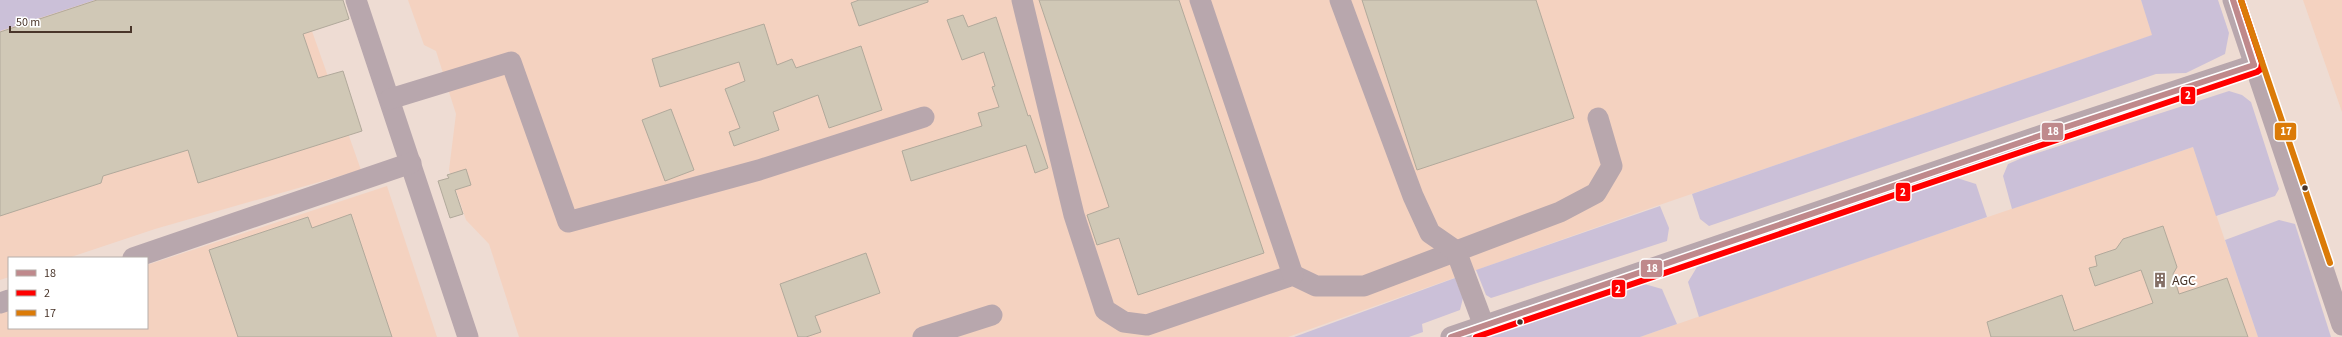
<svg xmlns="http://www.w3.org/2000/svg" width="2342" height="337" font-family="'Source Sans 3',sans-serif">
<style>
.built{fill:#f4d2c0}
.green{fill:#cbc0d8}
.building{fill:#d0c8b6;stroke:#b1a99b}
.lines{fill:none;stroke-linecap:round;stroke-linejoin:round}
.minor{stroke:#b8a7ad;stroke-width:21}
.bus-1-casing{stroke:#fff;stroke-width:9}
.bus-2-casing{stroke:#fff;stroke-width:9}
.bus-3-casing{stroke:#fff;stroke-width:9}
.bus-1{stroke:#bf898c;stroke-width:6}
.bus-2{stroke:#f00;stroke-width:6}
.bus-3{stroke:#db7b08;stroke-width:6}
.bus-dot{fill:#49352a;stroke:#fff;stroke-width:1.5}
.labels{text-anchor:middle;stroke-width:4;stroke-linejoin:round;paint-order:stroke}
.poi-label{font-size:14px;fill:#49352a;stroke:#fff;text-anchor:start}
.line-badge{stroke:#fff;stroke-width:1.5}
.badge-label{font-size:11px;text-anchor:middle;font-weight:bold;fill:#fff}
</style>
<rect width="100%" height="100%" fill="#eedcd3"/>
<!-- built -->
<g class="built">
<polygon points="95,0 301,0 361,170 155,229 68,258 9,258 9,277 0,280 0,31"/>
<polygon points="408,0 2141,0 2153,35 1645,210 1288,337 519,337 489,244 466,220 449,170 456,114 436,51 424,45"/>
<polygon points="2303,0 2342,0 2342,112"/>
<polygon points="2193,147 2258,337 1640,337 1894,249"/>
<polygon points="387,186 437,337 0,337 0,313 9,310 9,328 147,328 147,265"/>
</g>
<!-- green -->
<g class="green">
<polygon points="0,0 95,0 0,31"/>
<polygon points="2141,0 2218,0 2229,33 2225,54 2186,73 2156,74 1709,226 1700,219 1692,194 2152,35"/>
<polygon points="2229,91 2242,95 2251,102 2279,189 2275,196 2216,216 2193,147 2012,209 2003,176 2008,164 2022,158"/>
<polygon points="1957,178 1976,184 1987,217 1699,317 1688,282 1697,267"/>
<polygon points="1660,206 1669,228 1667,241 1491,298 1486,295 1476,270"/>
<polygon points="2279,220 2295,224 2331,337 2258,337 2225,240"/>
<polygon points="1455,278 1463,298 1460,310 1422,324 1423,332 1409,337 1294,337"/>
<polygon points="1641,283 1662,289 1677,324 1640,337 1482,337"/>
</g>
<!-- building -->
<g class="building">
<polygon points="97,0 343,0 349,19 303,34 318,78 343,71 362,131 198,183 188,150 103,176 101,183 0,216 0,32"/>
<polygon points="859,0 928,0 928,2 859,26 851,3"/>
<polygon points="1039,0 1179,0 1264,253 1138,295 1119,238 1097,245 1087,215 1109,207"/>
<polygon points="1362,0 1536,0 1574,118 1417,170"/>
<polygon points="963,15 968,27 996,17 1028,116 1030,115 1048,168 1035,173 1026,145 911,181 902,151 982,126 978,113 999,107 992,87 995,86 984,52 962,60 947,20"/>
<polygon points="764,24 777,65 792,59 796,68 861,46 882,110 829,128 818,95 773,112 779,130 734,146 729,132 740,128 725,89 745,81 739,62 660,87 652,59"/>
<polygon points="671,109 694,170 665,181 642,120"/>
<polygon points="466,169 471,185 455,190 463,214 450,218 438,181 449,178 447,175"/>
<polygon points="351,214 392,337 238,337 209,250 308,217 312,228"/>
<polygon points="2163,226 2177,267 2173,274 2179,294 2227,278 2248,337 1991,337 1987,322 2062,295 2074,331 2153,303 2141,270 2095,286 2089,268 2097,266 2095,256 2116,249 2123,239"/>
<polygon points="866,253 880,293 815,316 821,332 806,337 798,337 780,284"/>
</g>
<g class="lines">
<!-- minor -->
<g class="minor">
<polyline points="356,0 468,337"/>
<polyline points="1022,0 1074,215 1105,310 1124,322 1147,325 1293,275 1316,286 1364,286 1560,212 1596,193 1612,166 1598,118"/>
<polyline points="1200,0 1293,275"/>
<polyline points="1340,0 1413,196 1430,233 1456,251 1484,326"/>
<polyline points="2233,0 2342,325"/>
<polyline points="390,99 511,62 568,222 759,170 924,117"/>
<polyline points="133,258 411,163"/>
<polyline points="0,303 9,300"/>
<polyline points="923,337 992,315"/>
<polyline points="1451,337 2054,131 2254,65"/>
</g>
<defs>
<g id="bus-1">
<polyline points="2233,0 2254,65"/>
<polyline points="1451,337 2054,131 2254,65"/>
</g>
<polyline id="bus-2" points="1476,337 2257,72 2261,69 2262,63 2241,0"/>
<polyline id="bus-3" points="2241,0 2330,263"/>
</defs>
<!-- bus-1 casing -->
<use href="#bus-1" class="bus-1-casing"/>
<!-- bus-2 casing -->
<use href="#bus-2" class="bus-2-casing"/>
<!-- bus-3 casing -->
<use href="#bus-3" class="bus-3-casing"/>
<!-- bus-1 -->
<use href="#bus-1" class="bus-1"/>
<!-- bus-2 -->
<use href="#bus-2" class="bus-2"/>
<!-- bus-3 -->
<use href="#bus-3" class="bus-3"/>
</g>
<!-- icons -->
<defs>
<symbol id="building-bare" viewBox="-9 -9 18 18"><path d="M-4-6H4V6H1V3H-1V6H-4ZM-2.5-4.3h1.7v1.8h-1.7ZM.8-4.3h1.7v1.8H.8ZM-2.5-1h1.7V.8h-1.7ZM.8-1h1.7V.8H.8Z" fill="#836f65" stroke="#fff" stroke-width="2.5" paint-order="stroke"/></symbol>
</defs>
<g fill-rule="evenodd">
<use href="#building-bare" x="2149" y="269" width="22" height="22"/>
</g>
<!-- markers -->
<g class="bus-dot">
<circle cx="2305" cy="188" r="3.5"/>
<circle cx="1520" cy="322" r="3.5"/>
</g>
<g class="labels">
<!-- poi labels -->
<g class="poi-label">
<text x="2172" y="285">AGC</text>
</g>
</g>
<g class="line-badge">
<rect x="2180" y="86" width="16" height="19" rx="4" fill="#f00"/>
<rect x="2041" y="122" width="23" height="19" rx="4" fill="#bf898c"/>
<rect x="2274" y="122" width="23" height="19" rx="4" fill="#db7b08"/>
<rect x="1895" y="182" width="16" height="20" rx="4" fill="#f00"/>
<rect x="1640" y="259" width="23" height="19" rx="4" fill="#bf898c"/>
<rect x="1611" y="279" width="15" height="19" rx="4" fill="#f00"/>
</g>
<g class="badge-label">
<text x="2188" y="99">2</text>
<text x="2053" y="135">18</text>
<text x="2286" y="135">17</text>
<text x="1903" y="196">2</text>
<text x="1652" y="272">18</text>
<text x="1618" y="293">2</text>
</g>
<!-- legend -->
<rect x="8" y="257" width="140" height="72" fill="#ffffff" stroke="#b6aeaa"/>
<rect x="16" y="270" width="20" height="6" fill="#bf898c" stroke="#b6aeaa"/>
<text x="44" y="277" font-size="12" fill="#49352a">18</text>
<rect x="16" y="290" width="20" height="6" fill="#ff0000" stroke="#b6aeaa"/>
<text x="44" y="297" font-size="12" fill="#49352a">2</text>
<rect x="16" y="310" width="20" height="6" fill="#db7b08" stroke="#b6aeaa"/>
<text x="44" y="317" font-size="12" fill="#49352a">17</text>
<!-- scale -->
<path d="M10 26v6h121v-6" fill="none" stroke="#49352a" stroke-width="2"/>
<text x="16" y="26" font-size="12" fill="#49352a" stroke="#ffffff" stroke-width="3" paint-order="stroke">50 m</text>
</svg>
